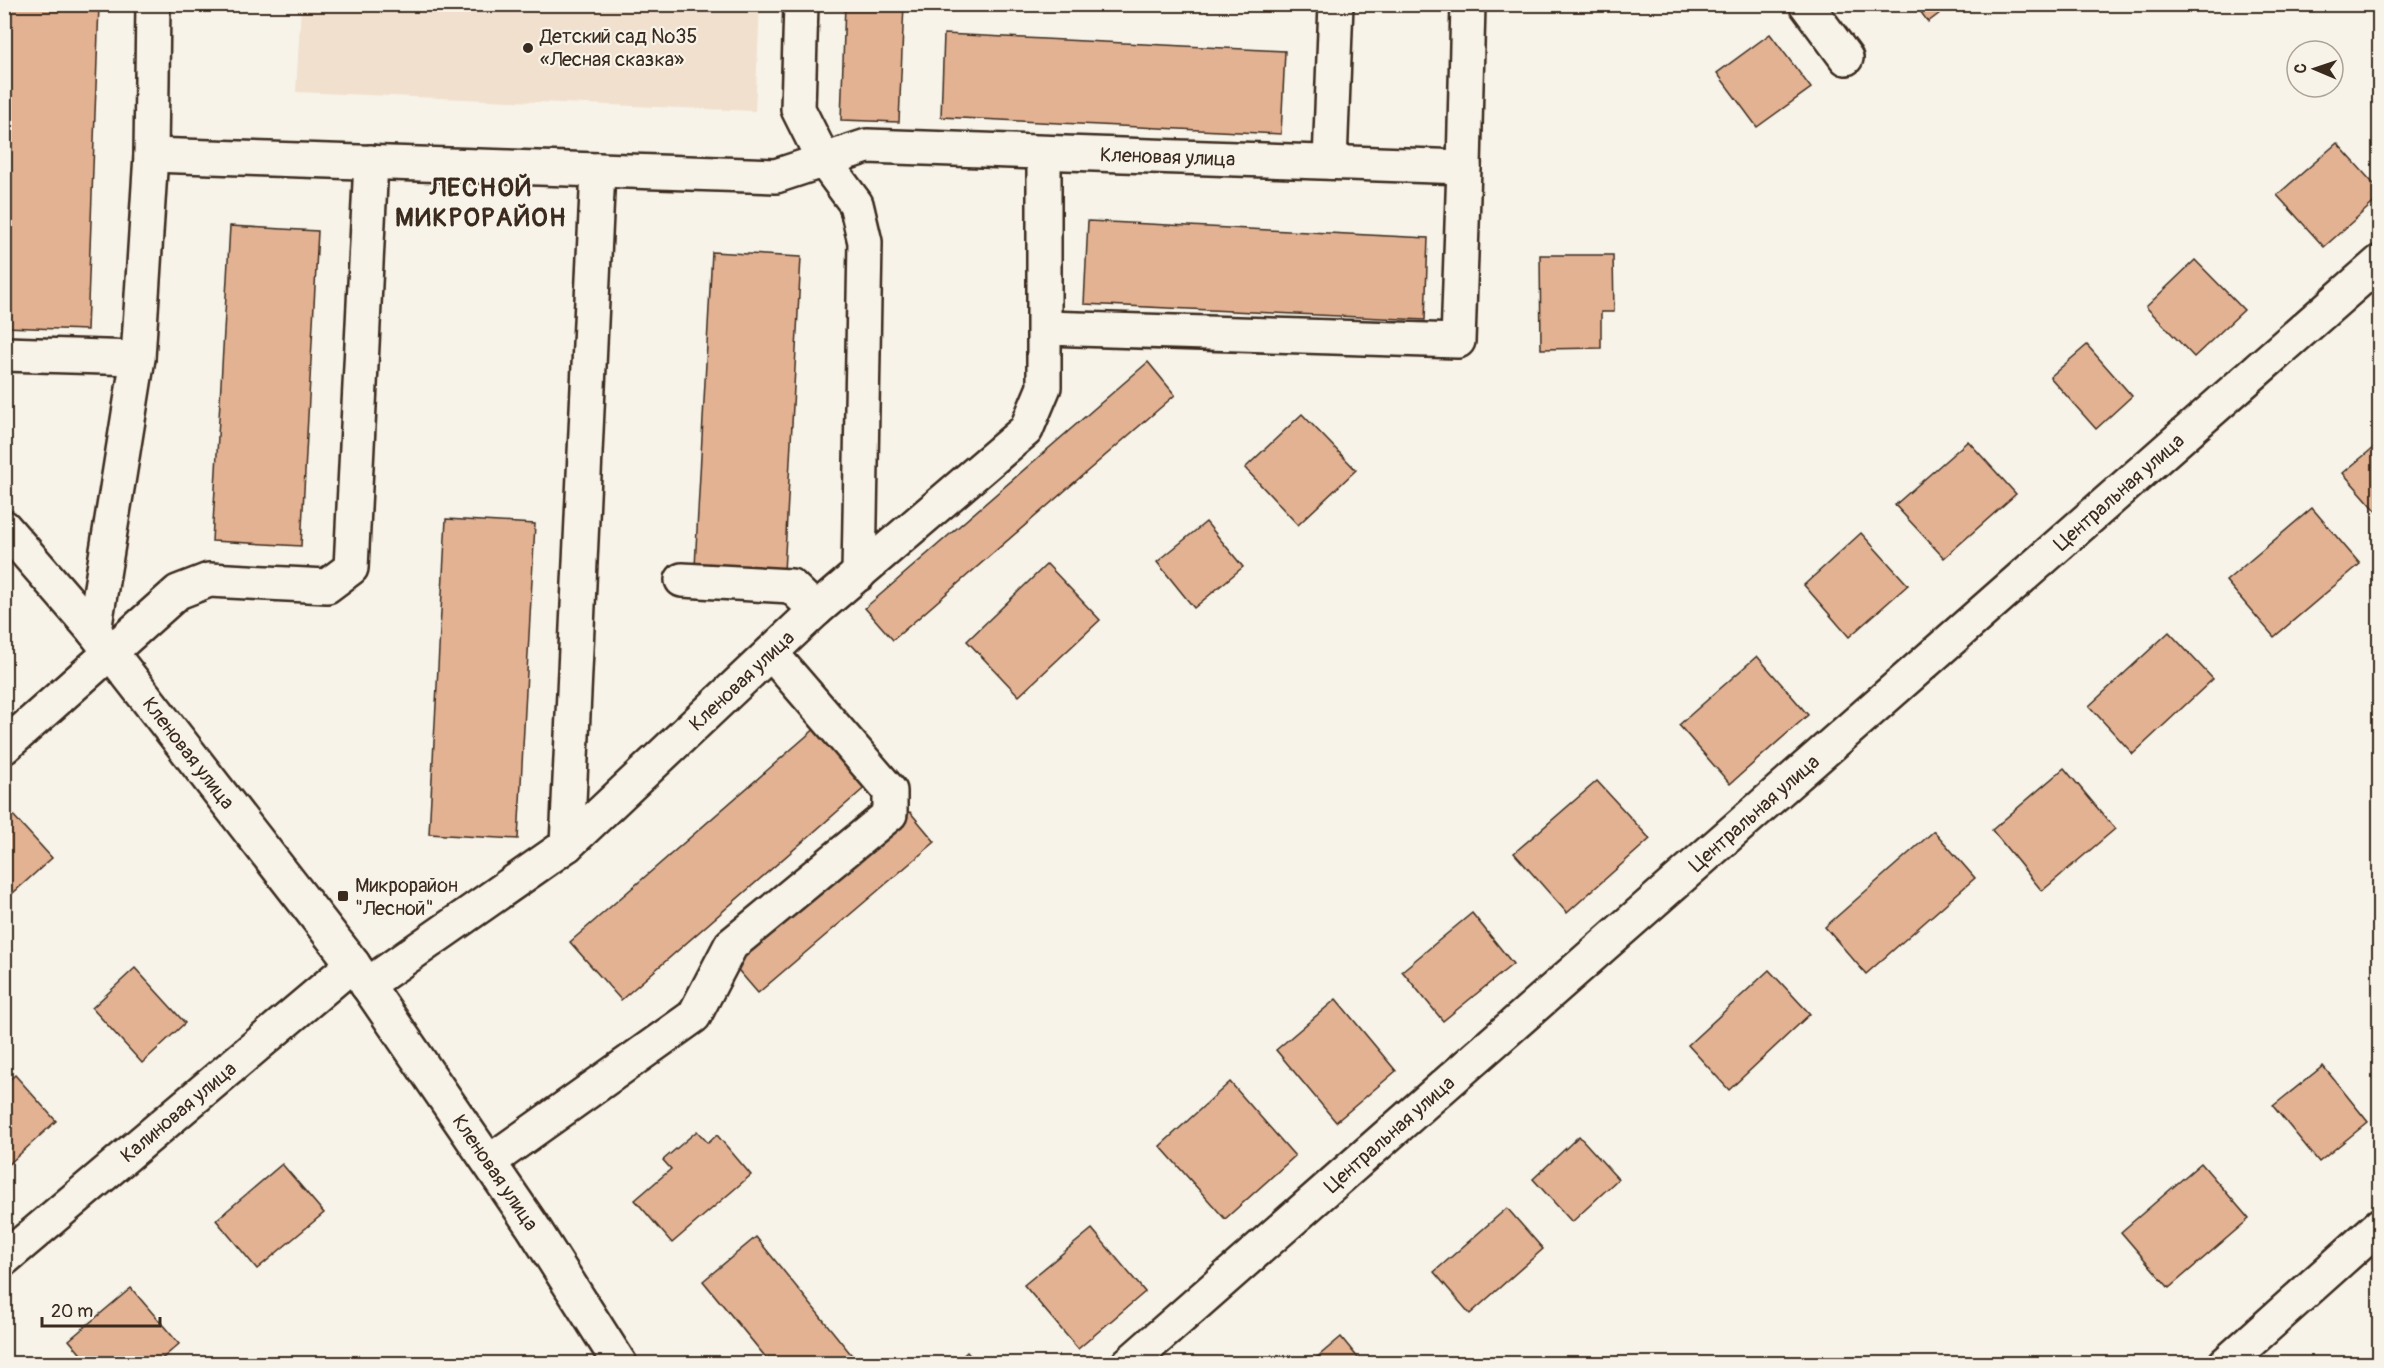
<svg xmlns="http://www.w3.org/2000/svg" width="2384" height="1368" font-family="Pangolin,sans-serif">
<style>
.built{fill:#f1e0ce}
.building{fill:#e2b293;stroke:#3b2a1e;stroke-width:1.5}
.lines{fill:none;stroke-linecap:round;stroke-linejoin:round}
.minor-casing{stroke:#3b2a1e;stroke-width:38}
.minor{stroke:#f7f3e8;stroke-width:33}
.poi-dot{fill:#3b2a1e;stroke:#f7f3e8;stroke-width:2}
.labels{text-anchor:middle;stroke-width:4.5;stroke-linejoin:round;paint-order:stroke}
.poi-label{font-size:20px;fill:#3b2a1e;stroke:#f7f3e8;text-anchor:start}
.street-label{font-size:20px;fill:#3b2a1e;stroke:#f7f3e8}
.district-label{font-size:26px;font-weight:bold;letter-spacing:1.5px;fill:#3b2a1e;stroke:#f7f3e8}
</style>
<rect width="100%" height="100%" fill="#f7f3e8"/>
<filter id="ink" filterUnits="userSpaceOnUse"><feTurbulence type="fractalNoise" baseFrequency=".0167" numOctaves="2"/><feDisplacementMap in="SourceGraphic" scale="12" xChannelSelector="R" yChannelSelector="G"/><feConvolveMatrix kernelMatrix="1 2 1 2 8 2 1 2 1" color-interpolation-filters="sRGB"/></filter>
<g filter="url(#ink)">
<!-- built -->
<polygon class="built" points="301,5 760,5 755,111 296,92"/>
<!-- building -->
<g class="building">
<polygon points="6,4 99,5 87,330 4,327"/>
<polygon points="845,4 904,4 899,122 841,120"/>
<polygon points="1915,4 1952,4 1928,22"/>
<polygon points="944,34 1285,51 1281,134 941,117"/>
<polygon points="1770,34 1811,88 1757,127 1717,73"/>
<polygon points="2337,143 2380,191 2380,197 2324,247 2277,195"/>
<polygon points="1088,221 1428,238 1425,320 1084,304"/>
<polygon points="230,226 318,231 301,546 212,541"/>
<polygon points="712,252 801,257 784,572 695,567"/>
<polygon points="1540,255 1613,255 1614,312 1601,312 1601,348 1541,349"/>
<polygon points="2195,260 2244,310 2194,357 2146,307"/>
<polygon points="2087,345 2132,396 2096,429 2050,377"/>
<polygon points="1148,362 1175,395 893,640 865,608"/>
<polygon points="1302,414 1356,470 1298,525 1245,468"/>
<polygon points="1968,441 2016,494 1944,558 1895,505"/>
<polygon points="2380,442 2380,515 2343,473"/>
<polygon points="2312,508 2360,564 2274,637 2226,581"/>
<polygon points="446,519 535,524 518,839 429,834"/>
<polygon points="1206,522 1243,567 1194,608 1157,562"/>
<polygon points="1861,533 1908,585 1849,637 1804,585"/>
<polygon points="1047,564 1100,620 1019,696 967,641"/>
<polygon points="2169,632 2213,679 2133,754 2089,706"/>
<polygon points="1757,656 1808,715 1730,784 1679,725"/>
<polygon points="818,726 869,784 621,1000 570,942"/>
<polygon points="2064,768 2115,829 2042,891 1992,830"/>
<polygon points="1597,781 1650,839 1567,913 1514,853"/>
<polygon points="910,812 935,842 758,993 733,964"/>
<polygon points="12,814 52,858 4,901 4,821"/>
<polygon points="1934,831 1975,878 1866,974 1825,927"/>
<polygon points="1472,913 1513,964 1443,1021 1402,971"/>
<polygon points="135,968 185,1023 142,1063 92,1008"/>
<polygon points="1769,970 1810,1014 1729,1090 1688,1045"/>
<polygon points="1336,999 1396,1071 1336,1122 1276,1050"/>
<polygon points="2323,1066 2368,1122 2319,1162 2273,1106"/>
<polygon points="15,1075 56,1121 8,1165 4,1161 4,1085"/>
<polygon points="1230,1082 1295,1156 1225,1219 1160,1146"/>
<polygon points="697,1131 708,1143 717,1135 751,1175 672,1243 635,1200 671,1169 663,1160"/>
<polygon points="1579,1136 1618,1179 1572,1222 1533,1179"/>
<polygon points="2201,1163 2249,1219 2169,1288 2121,1232"/>
<polygon points="282,1164 324,1213 257,1269 216,1220"/>
<polygon points="1507,1208 1543,1249 1470,1314 1434,1272"/>
<polygon points="1092,1229 1145,1292 1078,1349 1024,1285"/>
<polygon points="756,1237 859,1364 763,1364 768,1360 703,1281"/>
<polygon points="131,1288 179,1344 156,1364 89,1364 69,1340"/>
<polygon points="1341,1337 1363,1364 1309,1364"/>
<polygon points="967,1352 977,1364 954,1364"/>
</g>
<g class="lines">
<defs>
<g id="minor">
<polyline points="801,4 798,109 824,161 856,204 865,242 859,574"/>
<polyline points="1806,4 1846,58"/>
<path id="s1" d="M 151,155 L 776,176 L 867,146 L 1464,167 L 1468,4"/>
<polyline points="1330,162 1336,4"/>
<polyline points="1045,328 1458,341 1464,167"/>
<polyline points="4,354 138,358 151,155 153,4"/>
<path id="s2" d="M 4,527 L 94,631 L 353,964 L 533,1227 L 620,1364"/>
<polyline points="682,580 791,586 816,610"/>
<polyline points="94,631 138,358"/>
<polyline points="4,747 178,592 209,580 327,586 351,568 371,162"/>
<polyline points="567,845 598,170"/>
<path id="s3" d="M 367,985 L 567,845 L 816,610 L 1026,430 L 1044,387 L 1044,153"/>
<polyline points="489,1162 694,1016 731,945 890,814 890,791 771,653"/>
<path id="s4" d="M 4,1259 L 353,964"/>
<path id="s5" d="M 1128,1364 L 2380,262"/>
<polyline points="2225,1364 2380,1225"/>
</g>
</defs>
<!-- minor casing -->
<use href="#minor" class="minor-casing"/>
<!-- minor -->
<use href="#minor" class="minor"/>
</g>
</g>
<!-- markers -->
<g class="poi-dot">
<circle cx="528" cy="48" r="6"/>
<rect x="337" y="890" width="12" height="12" rx="3"/>
</g>
<g class="labels">
<!-- poi labels -->
<g class="poi-label">
<text x="540" y="43">Детский сад №35<tspan x="540" dy="23">«Лесная сказка»</tspan></text>
<text x="355" y="892">Микрорайон<tspan x="355" dy="23">"Лесной"</tspan></text>
</g>
<!-- street labels -->
<g class="street-label">
<text dy="7" stroke="none"><textPath href="#s1" startOffset="1022">Кленовая улица</textPath></text>
<text dy="7" stroke="none"><textPath href="#s5" startOffset="1320">Центральная улица</textPath></text>
<text dy="7" stroke="none"><textPath href="#s3" startOffset="484">Кленовая улица</textPath></text>
<text dy="7" stroke="none"><textPath href="#s2" startOffset="292">Кленовая улица</textPath></text>
<text dy="7" stroke="none"><textPath href="#s5" startOffset="834">Центральная улица</textPath></text>
<text dy="7" stroke="none"><textPath href="#s4" startOffset="228">Калиновая улица</textPath></text>
<text dy="7" stroke="none"><textPath href="#s5" startOffset="348">Центральная улица</textPath></text>
<text dy="7" stroke="none"><textPath href="#s2" startOffset="812">Кленовая улица</textPath></text>
</g>
<!-- district labels -->
<g class="district-label">
<text x="481" y="196">ЛЕСНОЙ<tspan x="481" dy="30">МИКРОРАЙОН</tspan></text>
</g>
</g>
<!-- margin -->
<rect width="2384" height="1368" fill="none" stroke="#f7f3e8" stroke-width="24"/>
<rect x="12" y="12" width="2360" height="1344" fill="none" stroke="#3b2a1e" stroke-width="2" filter="url(#ink)"/>
<!-- north arrow -->
<g transform="translate(2315 69) rotate(272)"><circle r="28" fill="#f7f3e8" stroke="#aca397" stroke-width="1.5"/>
<path d="M0-4.5L10 22L0 15L-10 22Z" fill="#3b2a1e"/>
<text y="-9" font-size="16" font-weight="bold" text-anchor="middle" fill="#3b2a1e">С</text>
</g>
<!-- scale -->
<path d="M42 1317v9h118v-9" fill="none" stroke="#3b2a1e" stroke-width="3"/>
<text x="51" y="1317" font-size="18" fill="#3b2a1e" stroke="#f7f3e8" stroke-width="4.5" paint-order="stroke">20 m</text>
</svg>
